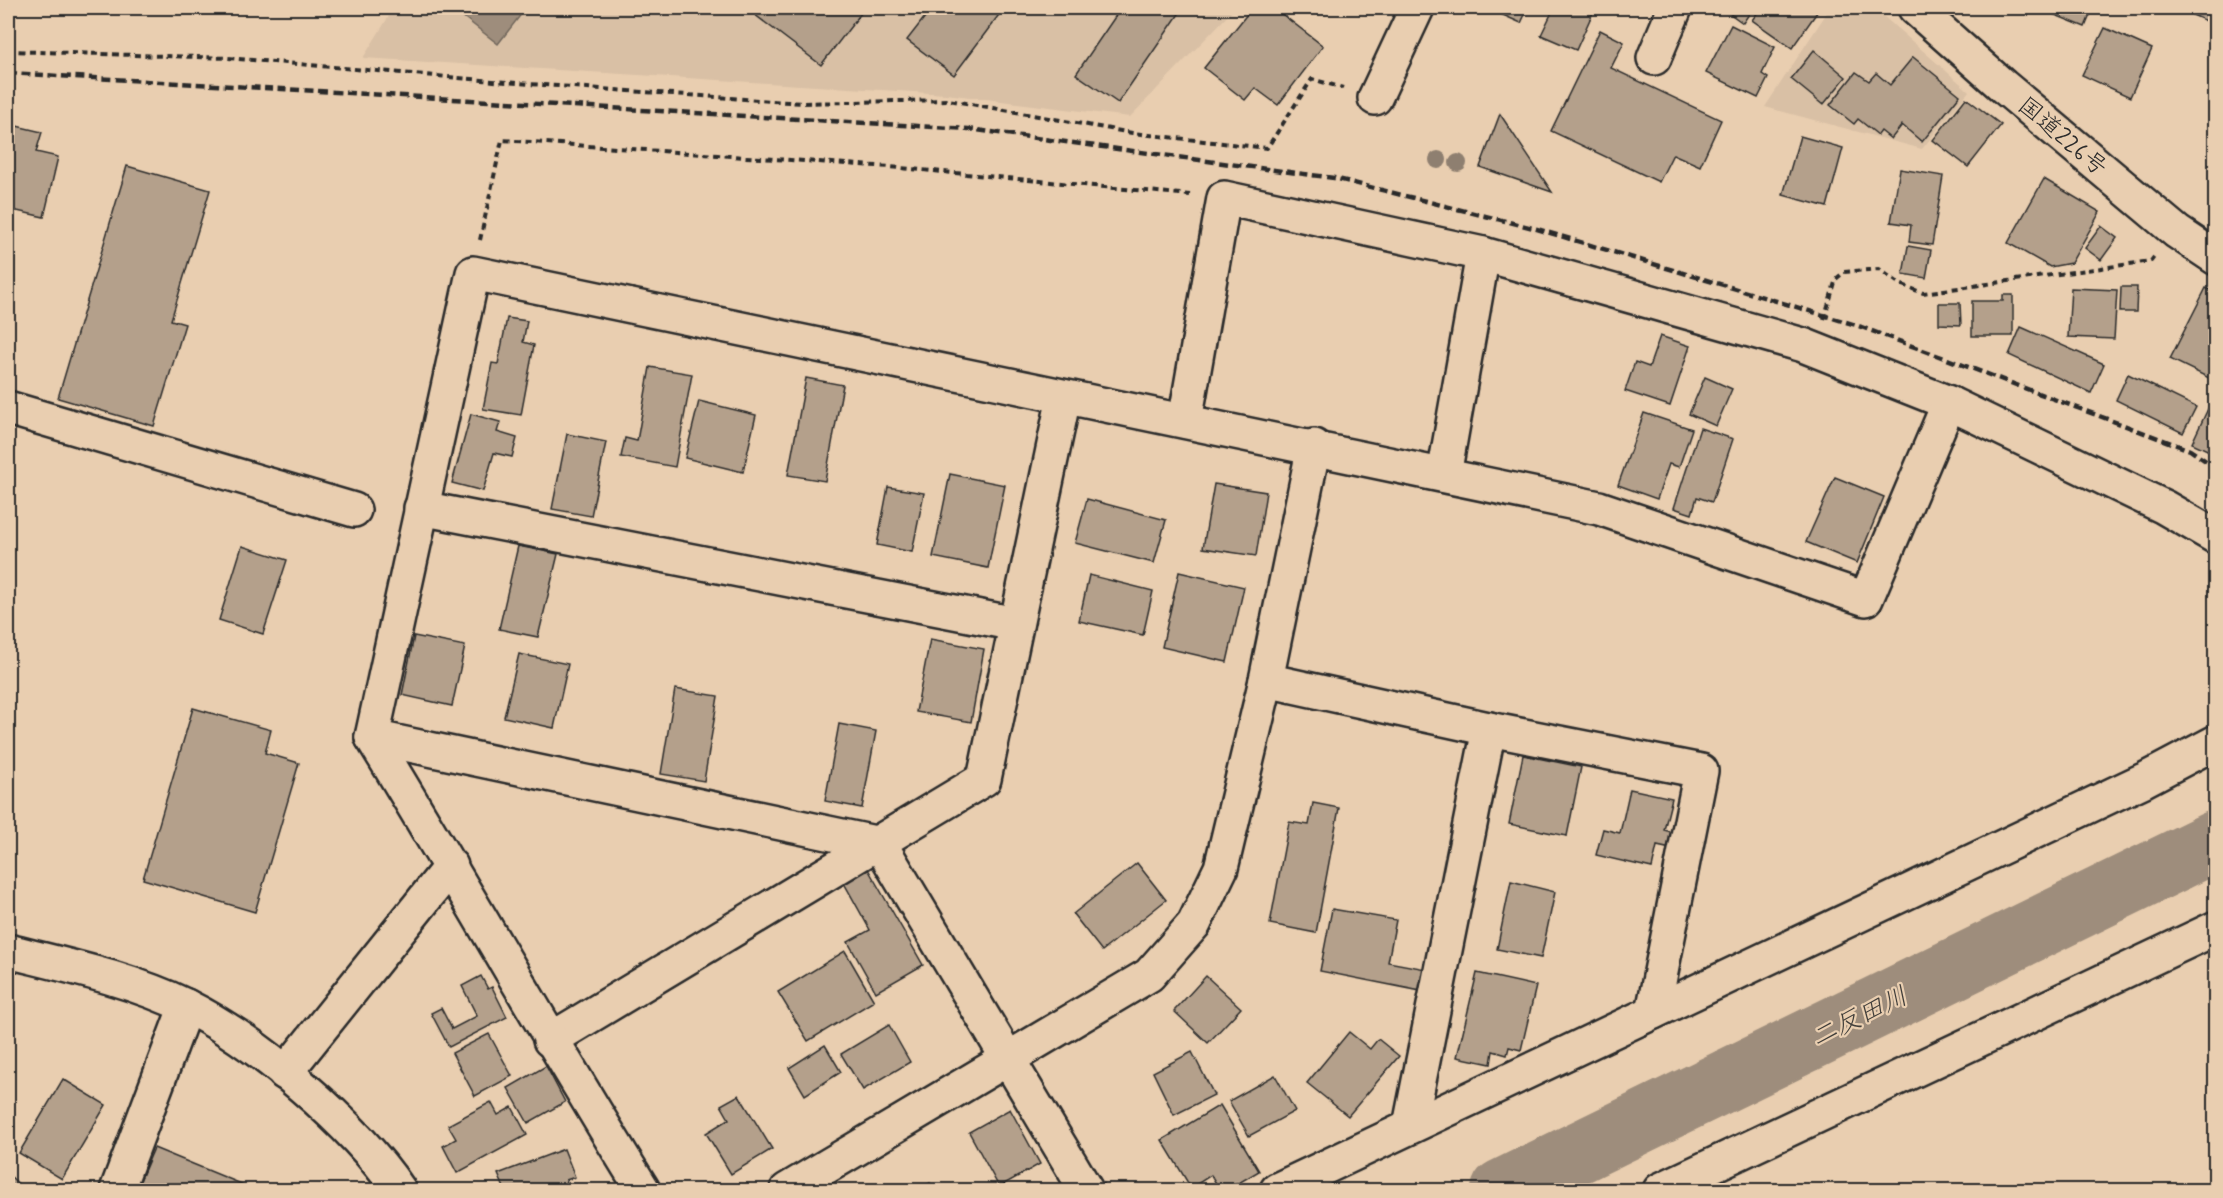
<svg xmlns="http://www.w3.org/2000/svg" width="2223" height="1198" font-family="Mynerve,'Klee One',sans-serif">
<style>
.built{fill:#d9c0a5}
.water{fill:#9e8d7b;stroke:#70665b;stroke-width:1.5}
.lines{fill:none;stroke-linecap:round;stroke-linejoin:round}
.river{stroke:#9e8d7b;stroke-width:62}
.building{fill:#b4a08b;stroke:#2b2b2b;stroke-width:1.5}
.minor-casing{stroke:#2b2b2b;stroke-width:38}
.tertiary-casing{stroke:#2b2b2b;stroke-width:38}
.secondary-casing{stroke:#2b2b2b;stroke-width:38}
.trunk-casing{stroke:#2b2b2b;stroke-width:38}
.path{stroke:#2b2b2b;stroke-width:4;stroke-dasharray:6 4.5;stroke-linecap:butt}
.minor{stroke:#e9ceb0;stroke-width:33}
.tertiary{stroke:#e9ceb0;stroke-width:33}
.secondary{stroke:#e9ceb0;stroke-width:33}
.trunk{stroke:#e9ceb0;stroke-width:33}
.rail{stroke:#2b2b2b;stroke-width:4.5;stroke-dasharray:9 4.5;stroke-linecap:butt}
.tree{fill:#8e7f70}
.labels{text-anchor:middle;stroke-width:4.5;stroke-linejoin:round;paint-order:stroke}
.street-label{font-size:24px;fill:#2b2b2b;stroke:#e9ceb0}
.water-label{font-size:26px;font-style:italic;fill:#423f3b;stroke:#e9ceb0}
</style>
<rect width="100%" height="100%" fill="#e9ceb0"/>
<filter id="ink" filterUnits="userSpaceOnUse"><feTurbulence type="fractalNoise" baseFrequency=".0167" numOctaves="2"/><feDisplacementMap in="SourceGraphic" scale="12" xChannelSelector="R" yChannelSelector="G"/><feConvolveMatrix kernelMatrix="1 2 1 2 8 2 1 2 1" color-interpolation-filters="sRGB"/></filter>
<g filter="url(#ink)">
<!-- built -->
<g class="built">
<polygon points="394,8 1235,8 1130,117 946,94 363,58"/>
<polygon points="1830,8 1874,8 1969,91 1922,149 1765,107"/>
</g>
<!-- water -->
<polygon class="water" points="452,8 526,8 498,44"/>
<g class="lines">
<!-- river -->
<polyline class="river" points="1502,1190 2216,841"/>
</g>
<!-- building -->
<g class="building">
<polygon points="746,8 865,8 821,65"/>
<polygon points="932,8 1004,8 954,75 907,40"/>
<polygon points="1121,8 1183,8 1118,103 1076,74"/>
<polygon points="1252,8 1274,8 1323,46 1278,105 1255,88 1245,100 1204,68"/>
<polygon points="1487,8 1528,8 1521,23"/>
<polygon points="1554,8 1595,8 1576,50 1541,35"/>
<polygon points="1722,8 1753,8 1743,23"/>
<polygon points="1761,8 1820,8 1792,48 1752,20"/>
<polygon points="2038,8 2093,8 2085,27"/>
<polygon points="2190,8 2216,8 2216,25 2188,13"/>
<polygon points="1731,25 1775,47 1762,74 1768,78 1758,98 1706,73"/>
<polygon points="2105,28 2152,49 2130,97 2082,75"/>
<polygon points="1600,30 1624,42 1611,68 1721,120 1700,166 1673,154 1659,182 1551,131"/>
<polygon points="1814,50 1846,77 1823,105 1791,79"/>
<polygon points="1913,57 1960,95 1922,142 1902,125 1891,139 1881,131 1878,135 1858,119 1854,124 1830,105 1856,72 1869,81 1876,73 1890,85"/>
<polygon points="1966,98 2001,125 1968,167 1933,140"/>
<polygon points="1500,114 1552,192 1480,167"/>
<polygon points="8,124 42,132 36,152 58,157 44,217 8,209"/>
<polygon points="1800,136 1843,148 1827,207 1783,195"/>
<polygon points="127,166 210,190 171,320 185,324 154,426 58,398"/>
<polygon points="1900,169 1943,176 1932,245 1909,242 1911,225 1891,222"/>
<polygon points="2044,179 2100,212 2071,263 2050,267 2008,243"/>
<polygon points="2101,226 2117,238 2101,260 2085,248"/>
<polygon points="1908,246 1931,250 1926,278 1903,274"/>
<polygon points="2121,287 2137,287 2136,312 2120,312"/>
<polygon points="2071,288 2117,290 2114,339 2068,337"/>
<polygon points="2206,288 2216,293 2216,366 2209,378 2170,359"/>
<polygon points="2003,295 2013,295 2013,336 1972,336 1972,301 2003,301"/>
<polygon points="1939,303 1960,303 1961,325 1939,324"/>
<polygon points="507,318 527,321 523,342 534,345 521,415 483,409 492,363 498,364"/>
<polygon points="2021,327 2104,364 2091,393 2009,355"/>
<polygon points="1660,336 1690,346 1670,406 1625,391 1635,362 1649,367"/>
<polygon points="650,367 692,374 675,467 621,457 625,438 637,441"/>
<polygon points="2128,374 2196,407 2183,433 2116,400"/>
<polygon points="1705,377 1732,389 1716,426 1689,414"/>
<polygon points="806,378 843,385 825,481 788,475"/>
<polygon points="2213,398 2216,400 2216,454 2192,443"/>
<polygon points="699,401 756,415 743,472 685,458"/>
<polygon points="1644,413 1692,429 1679,467 1669,464 1657,499 1618,485"/>
<polygon points="471,414 500,422 497,432 517,438 512,457 494,453 483,491 452,483"/>
<polygon points="1700,428 1733,439 1712,502 1697,497 1692,514 1674,508"/>
<polygon points="567,434 606,442 591,516 552,509"/>
<polygon points="950,474 1005,485 988,568 933,557"/>
<polygon points="1835,477 1884,497 1857,563 1806,542"/>
<polygon points="1214,484 1266,492 1256,556 1203,548"/>
<polygon points="888,487 924,493 912,552 877,545"/>
<polygon points="1087,499 1166,520 1154,563 1075,543"/>
<polygon points="242,546 287,560 263,634 219,620"/>
<polygon points="518,546 558,554 538,637 499,629"/>
<polygon points="1179,572 1244,587 1227,662 1162,647"/>
<polygon points="1089,575 1153,591 1143,635 1079,621"/>
<polygon points="414,636 465,646 452,706 402,695"/>
<polygon points="930,639 984,649 971,722 916,712"/>
<polygon points="519,654 568,664 554,728 504,717"/>
<polygon points="675,689 718,696 704,781 661,774"/>
<polygon points="193,708 271,730 265,753 299,763 255,912 143,879"/>
<polygon points="839,724 876,731 862,808 825,801"/>
<polygon points="1523,755 1581,767 1567,836 1509,824"/>
<polygon points="1630,789 1672,798 1664,830 1675,833 1671,849 1657,846 1652,868 1596,855 1603,829 1620,833"/>
<polygon points="1313,803 1339,808 1316,933 1270,924 1289,822 1309,825"/>
<polygon points="1137,863 1166,900 1102,951 1073,914"/>
<polygon points="868,869 923,965 876,992 848,942 870,930 844,883"/>
<polygon points="1511,881 1555,892 1541,958 1497,949"/>
<polygon points="1332,909 1396,920 1388,962 1426,969 1421,991 1320,971"/>
<polygon points="845,951 874,1001 808,1041 778,992"/>
<polygon points="1477,973 1536,986 1521,1050 1509,1047 1507,1055 1493,1051 1491,1064 1457,1057"/>
<polygon points="481,976 488,989 492,987 507,1017 449,1047 431,1013 441,1008 452,1029 477,1016 462,986"/>
<polygon points="1206,976 1241,1008 1208,1043 1174,1011"/>
<polygon points="889,1025 910,1062 863,1090 841,1054"/>
<polygon points="1349,1032 1370,1049 1378,1039 1399,1056 1348,1116 1307,1083"/>
<polygon points="489,1034 512,1076 475,1096 452,1053"/>
<polygon points="825,1045 841,1072 805,1095 789,1068"/>
<polygon points="1192,1052 1214,1095 1174,1115 1153,1072"/>
<polygon points="546,1066 565,1102 528,1123 508,1088"/>
<polygon points="1275,1075 1295,1111 1249,1136 1229,1101"/>
<polygon points="63,1079 106,1105 62,1179 19,1153"/>
<polygon points="739,1095 772,1149 731,1174 706,1133 729,1119 721,1105"/>
<polygon points="491,1102 498,1115 512,1107 527,1135 457,1173 443,1146 456,1139 448,1125"/>
<polygon points="1220,1105 1259,1171 1227,1190 1220,1190 1211,1175 1191,1188 1162,1140"/>
<polygon points="1010,1109 1040,1164 999,1187 969,1132"/>
<polygon points="154,1148 256,1190 136,1190"/>
<polygon points="564,1149 575,1177 566,1180 570,1190 505,1190 498,1174"/>
<polygon points="9,1175 25,1190 8,1190"/>
<polygon points="930,1183 935,1190 917,1190"/>
</g>
<g class="lines">
<defs>
<g id="minor">
<polyline points="1654,58 1675,8"/>
<polyline points="8,408 354,510"/>
<polyline points="1185,421 1224,198 1483,254 1803,345 1949,403 2164,507 2216,537"/>
<polyline points="1444,475 1483,254"/>
<polyline points="421,508 1016,624"/>
<polyline points="1266,680 1489,729 1701,771 1653,1012"/>
<polyline points="372,737 880,844 1086,1190"/>
<polyline points="550,1040 984,779 1064,397"/>
<polyline points="285,1073 451,866"/>
<polyline points="1410,1126 1489,729"/>
<polyline points="117,1190 186,1006"/>
<path d="M 643,1190 C 550,1041 464,887 372,737 L 473,273 L 1599,508 L 1866,599 L 1949,403"/>
<polyline points="787,1190 1149,975 1194,924 1221,868 1266,680 1314,446"/>
<polyline points="1277,1190 2144,780 2216,742"/>
</g>
<g id="tertiary">
<path d="M 8,951 C 68,966 130,979 186,1006 C 257,1041 355,1125 399,1190"/>
<polyline points="1660,1190 2216,928"/>
</g>
<polyline id="secondary" points="1375,98 1417,8"/>
<polyline id="trunk" points="1915,8 2003,86 2177,232 2216,258"/>
</defs>
<!-- minor casing -->
<use href="#minor" class="minor-casing"/>
<!-- tertiary casing -->
<use href="#tertiary" class="tertiary-casing"/>
<!-- secondary casing -->
<use href="#secondary" class="secondary-casing"/>
<!-- trunk casing -->
<use href="#trunk" class="trunk-casing"/>
<!-- path -->
<g class="path">
<polyline points="8,51 228,58 529,84 802,103 949,100 1132,133 1267,148 1312,79 1343,88"/>
<polyline points="480,240 502,140 890,167 1190,195"/>
<polyline points="1824,319 1836,279 1844,272 1879,269 1900,284 1923,293 2151,261 2154,257"/>
</g>
<!-- minor -->
<use href="#minor" class="minor"/>
<!-- tertiary -->
<use href="#tertiary" class="tertiary"/>
<!-- secondary -->
<use href="#secondary" class="secondary"/>
<!-- trunk -->
<use href="#trunk" class="trunk"/>
<!-- rail -->
<polyline class="rail" points="8,73 969,129 1334,178 1537,229 1856,325 2190,450 2216,468"/>
</g>
<!-- trees -->
<g class="tree">
<circle cx="1438" cy="160" r="9"/>
<circle cx="1458" cy="163" r="9"/>
</g>
</g>
<g class="labels">
<!-- street labels -->
<g class="street-label">
<text transform="translate(2063 136) rotate(40)" y="8">国道226号</text>
</g>
<!-- water labels -->
<g class="water-label">
<text transform="translate(1859 1016) rotate(-26)" y="9">二反田川</text>
</g>
</g>
<!-- margin -->
<rect width="2223" height="1198" fill="none" stroke="#e9ceb0" stroke-width="30"/>
<rect x="15" y="15" width="2193" height="1168" fill="none" stroke="#2b2b2b" stroke-width="2" filter="url(#ink)"/>
</svg>
